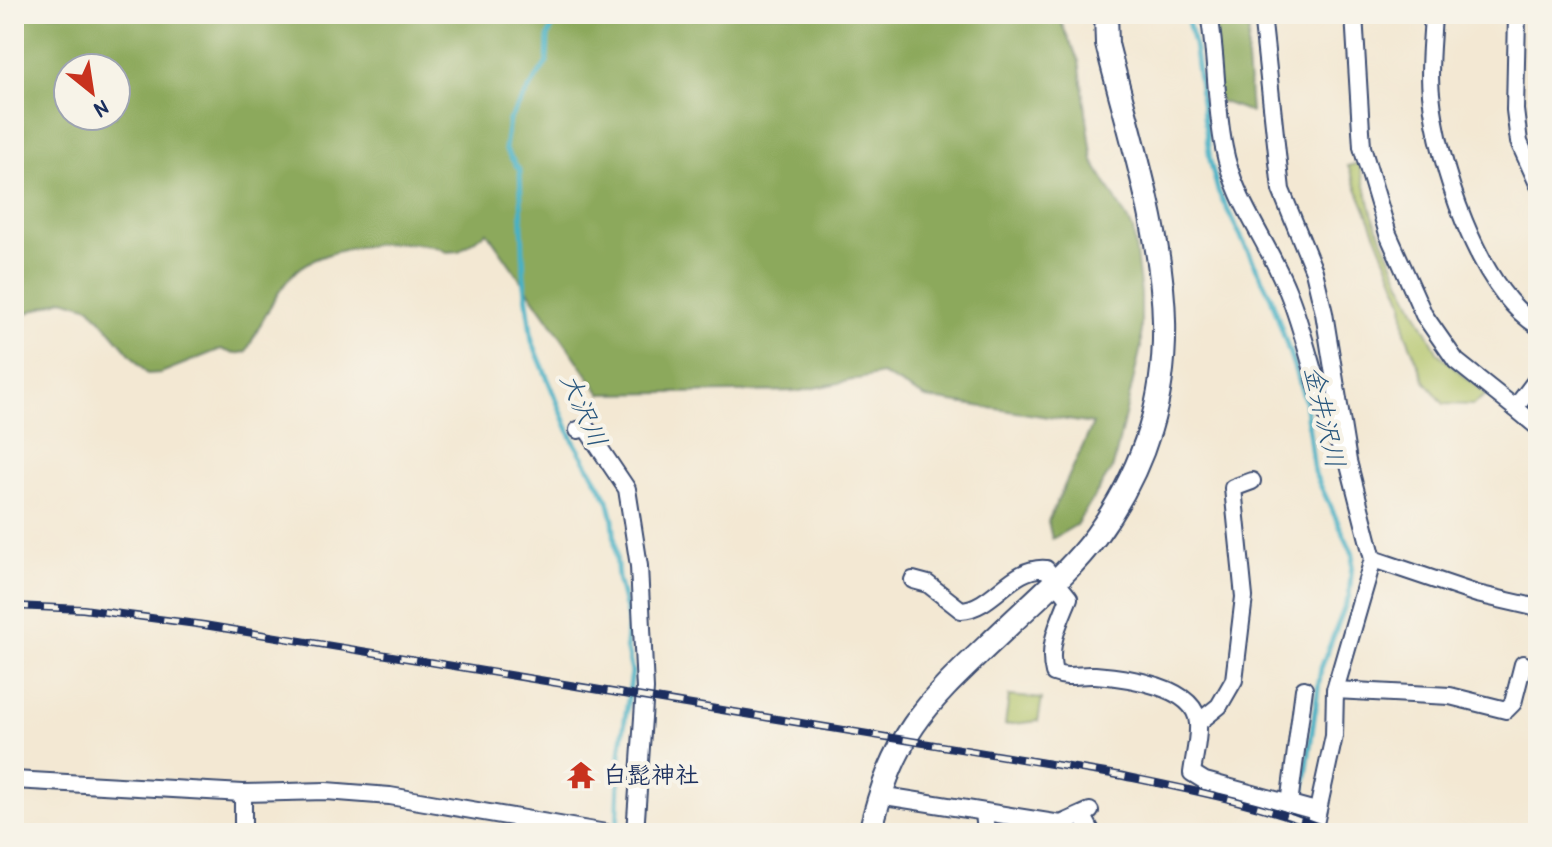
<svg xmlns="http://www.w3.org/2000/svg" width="1552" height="847" font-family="'Patrick Hand','Klee One',sans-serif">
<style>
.green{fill:#b0c366;stroke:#667962;stroke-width:2}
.forest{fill:#8ca95b;stroke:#546c5c;stroke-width:2;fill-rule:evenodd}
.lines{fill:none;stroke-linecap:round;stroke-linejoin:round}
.stream{stroke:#47b1c5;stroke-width:5}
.street-casing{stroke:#3b4b70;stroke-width:20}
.secondary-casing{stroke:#3b4b70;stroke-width:26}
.street{stroke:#fff;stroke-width:16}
.secondary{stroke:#fff;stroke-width:22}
.rail-casing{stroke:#1b2f5e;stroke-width:8}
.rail{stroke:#f7f3e8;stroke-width:5;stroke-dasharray:15;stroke-linecap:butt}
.labels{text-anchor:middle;stroke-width:8;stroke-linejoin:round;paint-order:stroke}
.poi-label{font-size:24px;font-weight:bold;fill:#1b2f5e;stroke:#f7f3e8;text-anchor:start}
.water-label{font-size:26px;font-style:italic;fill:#28567d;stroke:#f7f3e8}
</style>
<rect width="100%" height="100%" fill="#f7f3e8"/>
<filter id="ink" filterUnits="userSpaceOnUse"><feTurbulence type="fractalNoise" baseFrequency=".0125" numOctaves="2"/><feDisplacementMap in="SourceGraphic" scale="16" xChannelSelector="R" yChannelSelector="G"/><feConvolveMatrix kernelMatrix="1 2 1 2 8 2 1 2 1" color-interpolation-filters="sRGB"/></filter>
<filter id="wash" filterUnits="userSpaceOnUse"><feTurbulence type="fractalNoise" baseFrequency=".006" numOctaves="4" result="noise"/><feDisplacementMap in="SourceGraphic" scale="32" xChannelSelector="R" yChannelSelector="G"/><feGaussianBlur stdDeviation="1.8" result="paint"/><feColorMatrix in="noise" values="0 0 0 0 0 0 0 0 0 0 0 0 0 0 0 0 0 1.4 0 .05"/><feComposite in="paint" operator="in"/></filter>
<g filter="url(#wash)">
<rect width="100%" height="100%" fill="#f3e8d3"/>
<!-- green -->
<g class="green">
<polygon points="1359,163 1373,216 1401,282 1438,353 1486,395 1473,405 1444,404 1425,381 1405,332 1403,301 1348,166"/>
<polygon points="1009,696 1042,699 1038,721 1005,725"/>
</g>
<!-- forest -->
<g class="forest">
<path d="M 14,14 L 1057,14 L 1079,61 L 1093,161 L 1133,229 L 1141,294 L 1141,347 L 1113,467 L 1076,525 L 1052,539 L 1048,521 L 1093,424 L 926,398 L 882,374 L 800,391 L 601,394 L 487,232 L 459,251 L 446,252 C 418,233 320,247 296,271 C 274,293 261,325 246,352 L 234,354 L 221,349 L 161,373 L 147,374 L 90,307 L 64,299 L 14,318 ZM 68,68 L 116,68 L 116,116 L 68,116 Z"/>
<polygon points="1206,14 1250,14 1247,60 1251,112 1219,101"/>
</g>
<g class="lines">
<!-- stream -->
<g class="stream">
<polyline points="557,14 548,37 547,62 509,120 505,149 520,171 524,277 532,341 573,440 608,500 613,520 618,578 628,619 626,646 632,672 620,753 617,833"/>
<polyline points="1186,14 1194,44 1210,160 1218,191 1271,297 1305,400 1314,472 1353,554 1349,596 1321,668 1298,833"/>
</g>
</g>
</g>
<g filter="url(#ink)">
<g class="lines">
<defs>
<g id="street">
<path d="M 1209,14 C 1217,58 1215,104 1224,148 C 1234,201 1269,243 1288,292 C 1309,344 1316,398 1341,448"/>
<polyline points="1262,14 1281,190 1314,271 1324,313 1348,461 1373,559 1335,690 1334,736 1313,833"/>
<polyline points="1354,14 1362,147 1388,234 1424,315 1456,361 1515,408 1538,378"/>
<path d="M 1433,14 C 1432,40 1428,68 1431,94 C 1438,163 1477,288 1538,326"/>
<polyline points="1517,14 1515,110 1519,142 1538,184"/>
<polyline points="1515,408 1538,427"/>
<polyline points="578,430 586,428 627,489 639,566 645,689 635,833"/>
<polyline points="1373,559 1477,594 1538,608"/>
<path d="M 913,580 L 928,584 L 961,610 C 994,608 1011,566 1046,569 L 1069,598 C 1059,623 1047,645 1054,673 C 1069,679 1079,674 1095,675 C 1124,677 1197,686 1198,724 C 1199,739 1194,757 1192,773 L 1205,781 L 1316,811"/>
<polyline points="1335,690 1450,696 1506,710 1513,703 1523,664"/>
<polyline points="1199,722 1219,706 1234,680 1244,597 1233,488 1252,481"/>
<polyline points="14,780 243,793 326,791 390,796 606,833"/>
<polyline points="879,795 1061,824 1090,811"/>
<polyline points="1289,804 1304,689"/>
<polyline points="984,812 986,833"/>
<polyline points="1083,816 1092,833"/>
<polyline points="243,833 243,793"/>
</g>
<path id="secondary" d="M 870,833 C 895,726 931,700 1007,627 C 1037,598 1071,570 1096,536 C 1215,371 1151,220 1107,44 L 1106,14"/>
</defs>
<!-- street casing -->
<use href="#street" class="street-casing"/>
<!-- secondary casing -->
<use href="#secondary" class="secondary-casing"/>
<!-- street -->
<use href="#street" class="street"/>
<!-- secondary -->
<use href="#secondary" class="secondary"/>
<defs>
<path id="rail" d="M 14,606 L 83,609 L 204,625 L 1118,775 C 1191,790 1265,804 1334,833"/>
</defs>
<!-- rail casing -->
<use href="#rail" class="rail-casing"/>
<!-- rail -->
<use href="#rail" class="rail"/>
</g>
</g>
<!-- icons -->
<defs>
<symbol id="temple-bare" viewBox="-9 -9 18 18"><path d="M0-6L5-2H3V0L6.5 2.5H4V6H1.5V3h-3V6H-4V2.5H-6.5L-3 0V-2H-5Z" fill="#c8321e" stroke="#f7f3e8" stroke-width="2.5" paint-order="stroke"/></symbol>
</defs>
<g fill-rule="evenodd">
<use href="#temple-bare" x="561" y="755" width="40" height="40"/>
</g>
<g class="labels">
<!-- poi labels -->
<g class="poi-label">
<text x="603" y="783">白髭神社</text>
</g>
<!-- water labels -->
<g class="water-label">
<text transform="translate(584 410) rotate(66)" y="9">大沢川</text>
<text transform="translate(1325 417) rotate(77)" y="9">金井沢川</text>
</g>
</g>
<!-- margin -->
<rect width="1552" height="847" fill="none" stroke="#f7f3e8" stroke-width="48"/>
<!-- north arrow -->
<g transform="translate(92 92) rotate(150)"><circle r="38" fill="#f7f3e8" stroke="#9fa5b1" stroke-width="2"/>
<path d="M0-6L14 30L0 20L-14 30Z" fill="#c8321e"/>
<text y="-12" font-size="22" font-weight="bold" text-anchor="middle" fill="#1b2f5e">N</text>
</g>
</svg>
